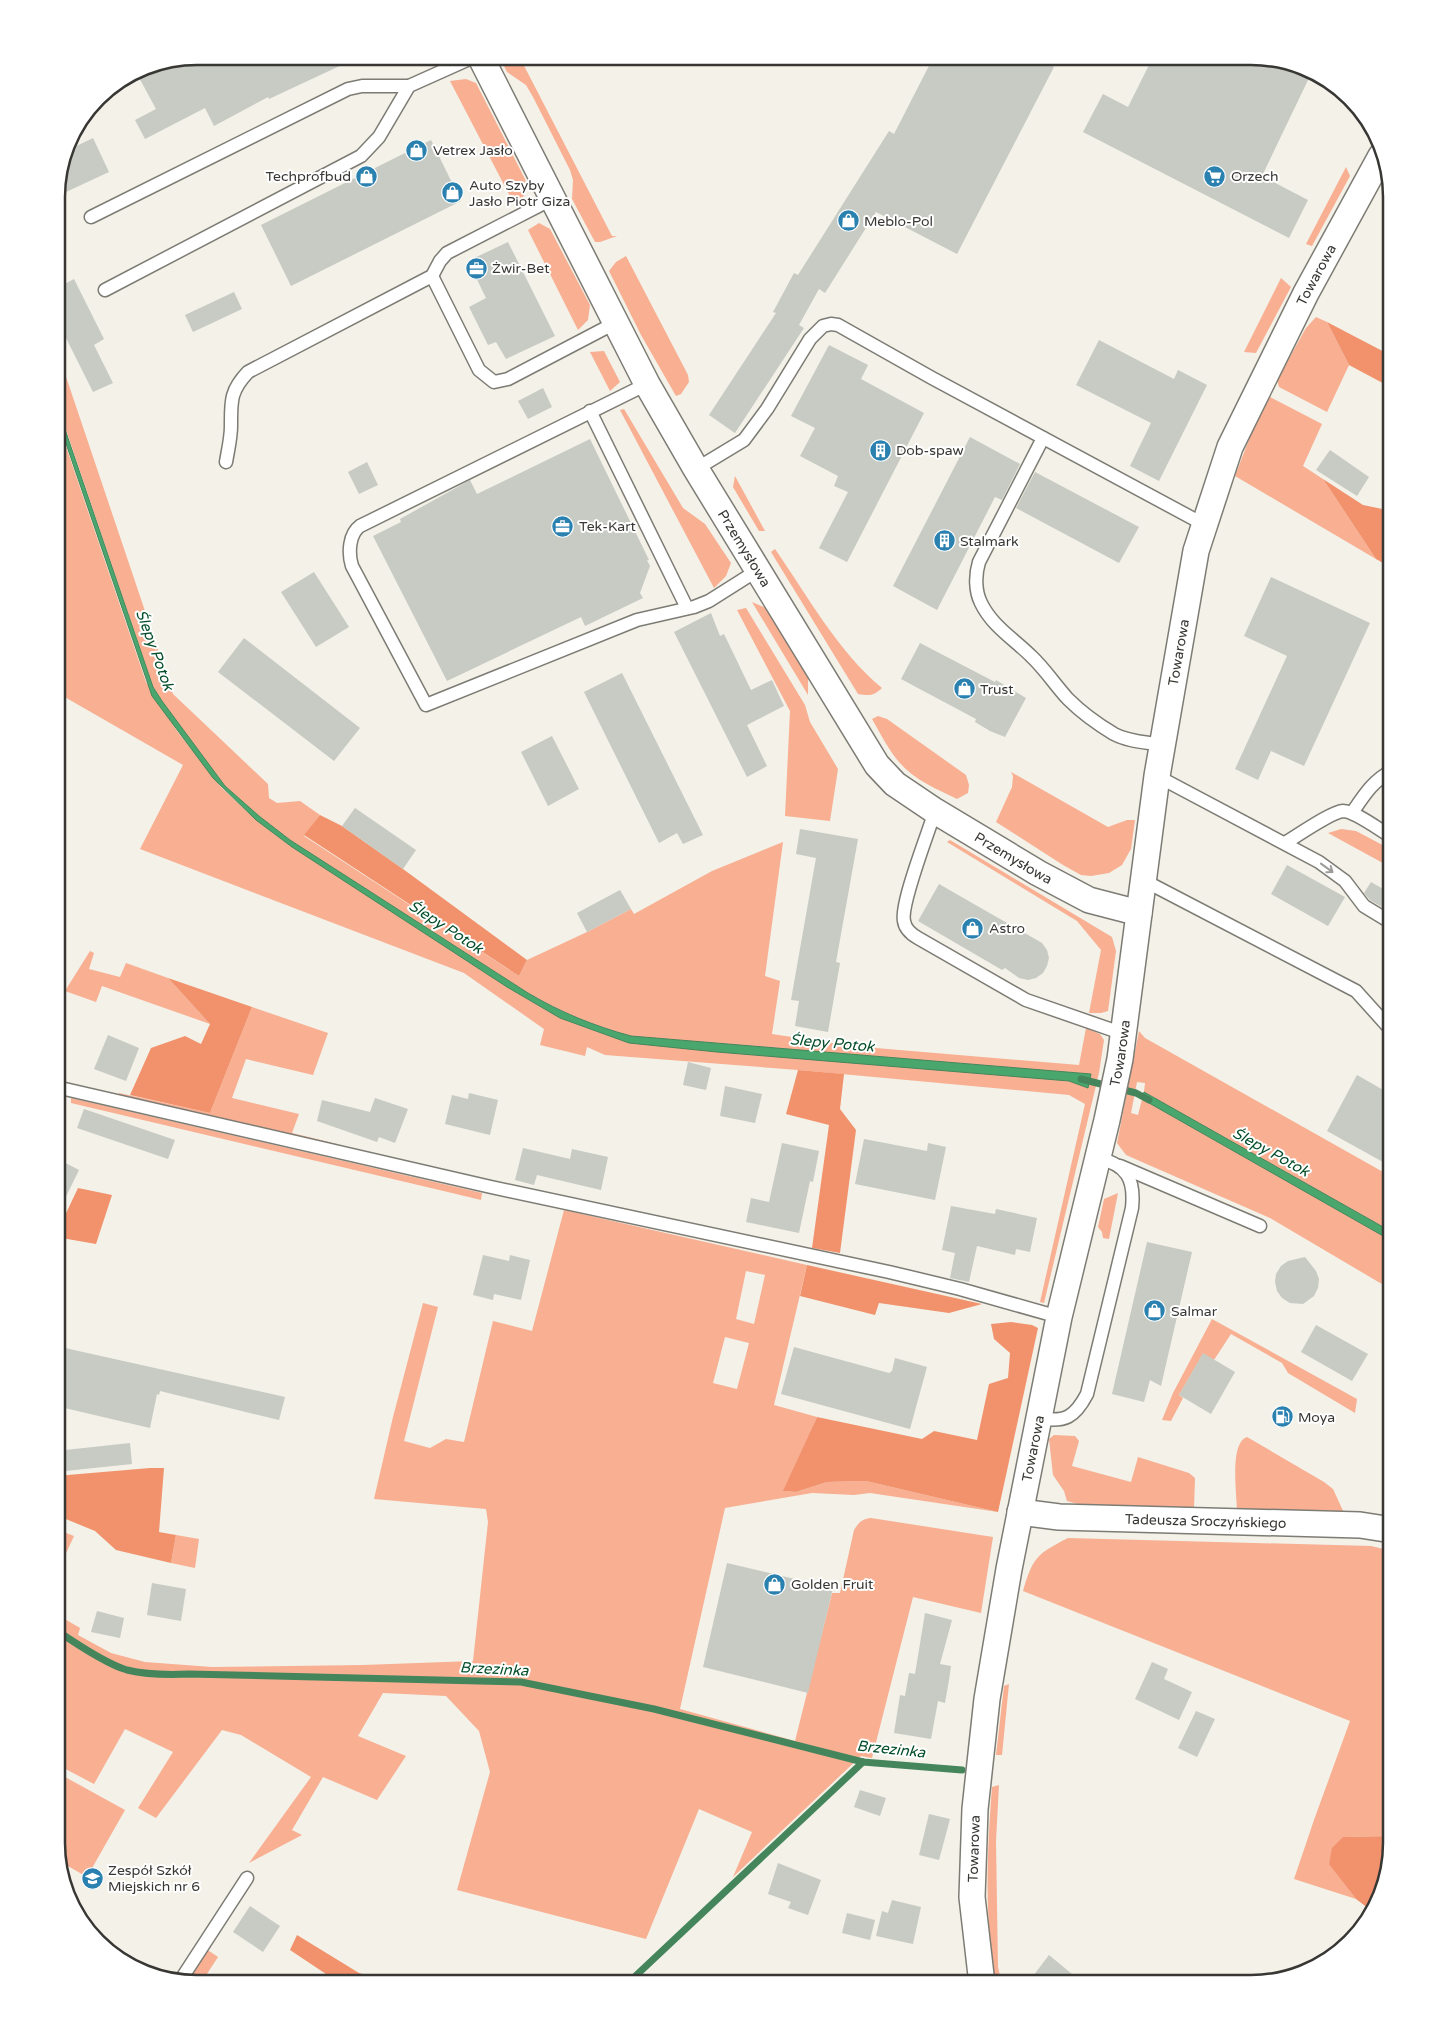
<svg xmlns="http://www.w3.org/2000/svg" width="1448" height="2040" font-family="'Varela Round',sans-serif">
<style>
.green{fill:#f8af92;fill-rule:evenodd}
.forest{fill:#f1926c}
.water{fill:#49a76d;stroke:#44855c}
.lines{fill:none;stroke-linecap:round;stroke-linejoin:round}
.stream{stroke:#44855c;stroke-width:7}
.building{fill:#c7cbc3}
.lane-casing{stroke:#7d7c74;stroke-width:15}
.street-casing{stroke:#7d7c74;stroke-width:28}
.lane{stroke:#fff;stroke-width:12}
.street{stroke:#fff;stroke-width:25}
.oneway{stroke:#9c9b9a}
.labels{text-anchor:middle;stroke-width:4;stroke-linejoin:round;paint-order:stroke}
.poi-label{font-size:14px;fill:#383734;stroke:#fff;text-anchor:start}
.street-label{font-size:14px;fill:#383734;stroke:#fff}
.water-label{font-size:15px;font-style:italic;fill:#044f29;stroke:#fff}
.rim{fill:none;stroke:#383734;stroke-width:2.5}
</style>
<rect width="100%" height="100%" fill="#f3f1e8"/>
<!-- green -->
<g class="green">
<polygon points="499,56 519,56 612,236 617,236 600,242 595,242 572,199 573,180 570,170 533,97 526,85 507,72"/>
<polygon points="466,79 476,83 525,179 528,187 521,201 513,202 450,81"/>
<polygon points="1346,167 1350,176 1312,246 1306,244"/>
<polygon points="539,223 550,229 590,305 588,320 578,330 528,230"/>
<polygon points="626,256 688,375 689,382 681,394 676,396 641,335 609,271 616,262"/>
<polygon points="1281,278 1291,287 1256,353 1244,352"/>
<polygon points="1316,317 1327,322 1349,365 1327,412 1279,387 1277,380 1306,328"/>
<path d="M 57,350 L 173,694 L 268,784 L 269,798 L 277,803 L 300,801 L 320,815 L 304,836 L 519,976 L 527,960 L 587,932 L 631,909 L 634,914 L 712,871 L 783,842 L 765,976 L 780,981 L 772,1034 L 852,1046 L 1079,1065 L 1086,1028 L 1100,1034 L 1104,1040 L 1099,1073 L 1044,1303 L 1040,1302 L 1085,1104 L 1069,1095 L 798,1070 L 605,1055 L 587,1047 L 585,1056 L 540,1045 L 544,1029 L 464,973 L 140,849 L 183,765 L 56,692 L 56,417 L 146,682 L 177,731 L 222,788 L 256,820 L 292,847 L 507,987 L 560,1018 L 629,1043 L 1070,1081 L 1088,1088 L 1091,1074 L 631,1036 C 594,1026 561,1012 528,993 L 290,840 L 259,816 L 225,786 L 162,701 L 153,687 L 57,403 Z"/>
<polygon points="604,351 620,382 610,391 590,352"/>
<polygon points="1270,397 1322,424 1303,466 1323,479 1376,559 1235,476 1258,416"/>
<polygon points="624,409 683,508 705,524 731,563 726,576 714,588 620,410"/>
<polygon points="735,476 765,531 759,531 733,487"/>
<path d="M 775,549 C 807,595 838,652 882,688 C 874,696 869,696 858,694 L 771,552 Z"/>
<polygon points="752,602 766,608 808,674 808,695"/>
<polygon points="746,608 805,705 810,722 838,769 830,821 785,816 790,711 737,610"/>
<path d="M 878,716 L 887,719 L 966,775 L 969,785 L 968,793 L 957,799 C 937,789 914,780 899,762 C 888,749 880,733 872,719 Z"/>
<polygon points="1011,772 1108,827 1127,820 1135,820 1131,849 1122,865 1109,873 1091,876 1081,875 1063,865 996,822 1012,787 1013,776"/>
<polygon points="1341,829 1356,831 1392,850 1392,868 1328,833"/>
<polygon points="950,840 1112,937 1116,951 1108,1011 1101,1013 1089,1013 1101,950 1077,921 947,842"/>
<polygon points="90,951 94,953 89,969 120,977 126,963 168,978 210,1024 102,986 96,1002 65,991"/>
<polygon points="252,1007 328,1033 313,1075 246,1059 232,1098 299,1114 292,1133 337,1144 337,1147 118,1097 119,1093 210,1113"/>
<polygon points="1139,1031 1145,1038 1392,1177 1392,1232 1144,1092 1145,1083 1137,1082 1131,1113 1138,1115 1142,1099 1392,1241 1392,1290 1270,1218 1126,1155 1117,1143"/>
<polygon points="71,1098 482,1193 481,1200 452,1193 71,1103"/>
<polygon points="1118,1193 1109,1239 1103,1238 1102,1232 1098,1227 1104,1199"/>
<path d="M 564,1210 L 807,1265 L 774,1405 L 817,1417 L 784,1491 L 796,1492 L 827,1482 L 866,1481 L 998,1512 L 870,1493 L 854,1495 L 812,1493 L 725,1508 L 680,1709 L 795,1741 L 832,1593 L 840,1593 L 854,1530 C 859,1522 862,1519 871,1518 L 993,1537 L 981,1613 L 913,1597 L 872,1758 L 861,1756 L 733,1877 L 752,1832 L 699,1809 L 646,1939 L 457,1890 L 490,1772 L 479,1731 L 446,1696 L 383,1693 L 358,1736 L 406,1756 L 377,1800 L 323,1777 L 292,1830 L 302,1835 L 249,1863 L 311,1777 L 241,1735 L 222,1730 L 156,1818 L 138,1808 L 173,1752 L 125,1729 L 94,1784 L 56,1764 L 56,1650 L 60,1643 L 56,1640 L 56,1614 L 80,1628 L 78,1635 L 111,1653 L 145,1662 L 212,1667 L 363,1665 L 473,1661 L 488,1522 L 486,1509 L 374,1499 L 393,1417 L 423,1303 L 438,1307 L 404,1441 L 430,1448 L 446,1439 L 464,1442 L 493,1321 L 532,1331 ZM 746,1271 L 765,1275 L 754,1324 L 736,1319 ZM 725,1337 L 749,1343 L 737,1389 L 713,1383 Z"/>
<polygon points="1212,1319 1357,1399 1355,1413 1288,1373 1282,1363 1231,1334 1214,1360 1203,1354 1179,1395 1183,1398 1171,1421 1162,1420 1173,1393"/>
<polygon points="1054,1435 1075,1436 1079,1441 1072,1466 1131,1482 1138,1457 1189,1473 1195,1478 1194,1508 1191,1510 1085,1506 1067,1501 1064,1491 1053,1475 1049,1439"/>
<path d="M 1247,1437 L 1324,1482 L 1333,1489 L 1344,1513 L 1237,1512 C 1237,1495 1229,1443 1247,1437 Z"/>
<polygon points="1392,1471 1392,1516 1386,1514 1385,1477"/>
<polygon points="56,1529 74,1536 56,1575"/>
<polygon points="176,1535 199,1539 195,1568 171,1563"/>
<path d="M 1068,1538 L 1371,1546 L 1392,1551 L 1392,1836 L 1343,1837 L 1329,1863 L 1356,1899 L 1294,1879 L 1314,1820 L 1350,1721 L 1023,1591 C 1033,1557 1037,1554 1068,1538 Z"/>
<polygon points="1009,1684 1002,1755 996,1755 1004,1686"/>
<polygon points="56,1772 125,1810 87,1877 61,1862 56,1843"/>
<path d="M 999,1785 L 996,1841 L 998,1967 L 1002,1984 L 996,1984 C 984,1918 987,1853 992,1787 Z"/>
<polygon points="206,1949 218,1957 201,1983 185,1983"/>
</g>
<!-- forest -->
<g class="forest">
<polygon points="1327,322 1392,356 1392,388 1349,365"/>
<polygon points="1323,479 1363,505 1392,511 1392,568 1376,559"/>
<polygon points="320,815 342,826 403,869 527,960 519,976 304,835"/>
<polygon points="168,978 252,1007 210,1113 130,1095 151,1048 185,1036 201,1044 210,1024"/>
<polygon points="798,1070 844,1074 840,1109 856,1130 840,1253 812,1248 829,1125 786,1114"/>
<polygon points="78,1188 112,1195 96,1244 56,1237 56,1225 60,1226"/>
<polygon points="807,1265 982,1304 949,1313 879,1303 875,1315 800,1296"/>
<polygon points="1011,1322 1032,1325 1038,1328 998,1512 866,1481 827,1482 796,1492 783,1491 817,1417 922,1439 934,1431 977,1440 989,1384 1008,1378 1010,1353 994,1339 991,1324"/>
<polygon points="150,1468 164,1468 159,1532 176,1535 171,1563 116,1550 95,1531 56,1515 56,1476"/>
<polygon points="1392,1836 1392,1843 1373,1912 1356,1899 1329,1864 1332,1848 1343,1837"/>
<polygon points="297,1935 359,1973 402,1984 341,1984 290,1950"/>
</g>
<!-- water -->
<g class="water">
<path d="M 56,403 L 153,687 L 162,701 L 225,786 L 259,816 L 290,840 L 528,993 C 560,1012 594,1026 631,1036 L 1091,1074 L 1088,1088 L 1069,1081 L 717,1052 L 629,1043 L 560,1018 L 507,987 L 292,847 L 256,820 L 213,778 L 152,696 L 57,417 Z"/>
<polygon points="1144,1092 1392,1232 1392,1241 1142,1099"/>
</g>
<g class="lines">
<!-- stream -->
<g class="stream">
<polyline points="1081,1079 1136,1093 1149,1100"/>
<path d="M 56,1630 C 75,1643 106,1664 127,1670 C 148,1675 168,1675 189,1674 L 521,1682 L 654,1709 L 863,1762 L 962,1770"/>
<polyline points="627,1984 863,1762"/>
</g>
</g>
<!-- building -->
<g class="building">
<polygon points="197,56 361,56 269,99 268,97 214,126 205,108 145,139 135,120 156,109 136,72 143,67"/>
<polygon points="934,56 1033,56 1054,67 957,254 876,212 825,293 819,289 799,325 804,328 735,433 709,415 776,313 773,312 794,273 798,275 889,131 894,134"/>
<polygon points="1153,57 1260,57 1306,71 1304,76 1309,78 1262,176 1308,200 1289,238 1083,132 1103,94 1128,107"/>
<polygon points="93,138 109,172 66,192 59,178 66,151"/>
<polygon points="431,140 461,201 291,286 261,225"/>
<polygon points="508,242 555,336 506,359 496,342 488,345 469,307 486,298 468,261"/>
<polygon points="74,279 104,339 94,345 113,383 93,392 57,320 57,288"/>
<polygon points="234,292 242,309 193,332 185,315"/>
<polygon points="1099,340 1174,379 1178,370 1207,385 1159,481 1130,466 1151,423 1076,385"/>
<polygon points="829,345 868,365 861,379 924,413 847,562 819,548 848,492 834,486 838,476 800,456 815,428 791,416"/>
<polygon points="543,388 552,407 528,419 518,401"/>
<polygon points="970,437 1020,464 1002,500 995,497 937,610 893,586"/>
<polygon points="590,439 649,560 647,560 650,566 640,593 643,598 585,626 581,617 447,681 373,536 401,522 400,519 470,480 477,494"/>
<polygon points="1330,450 1369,477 1357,496 1316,470"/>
<polygon points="367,462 378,485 359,494 348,472"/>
<polygon points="1035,472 1139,527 1119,563 1016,508"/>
<polygon points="314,572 349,627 316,647 281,592"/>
<polygon points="1271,577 1370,623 1304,766 1271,751 1258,780 1235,769 1287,656 1244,636"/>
<polygon points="711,613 720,636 724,634 751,690 772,680 784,706 747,725 767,766 747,777 674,632"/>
<polygon points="244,638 360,728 334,761 218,672"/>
<polygon points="920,643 995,682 996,680 1026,698 1005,737 990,731 975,722 976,719 901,679"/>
<polygon points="622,673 703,835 683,844 677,833 659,843 584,692"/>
<polygon points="552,736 579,789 548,806 521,752"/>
<polygon points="355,808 416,850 403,869 342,826"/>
<polygon points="800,829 858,839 836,962 840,963 828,1032 795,1026 799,1001 791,1000 816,858 796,854"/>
<polygon points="1287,865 1345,897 1328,926 1271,894"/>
<polygon points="1371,882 1392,894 1392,913 1370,900 1364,893"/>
<polygon points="939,884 1042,943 1047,950 1049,958 1047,966 1043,973 1036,978 1028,980 1019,978 1005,968 1002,970 918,921"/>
<polygon points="620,890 631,909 587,932 577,913"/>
<polygon points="108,1035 139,1048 126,1081 94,1069"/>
<polygon points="688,1062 711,1068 706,1090 683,1085"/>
<polygon points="1357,1075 1392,1095 1392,1167 1327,1131"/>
<polygon points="725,1086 762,1094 755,1123 720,1116"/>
<polygon points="469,1093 498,1100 490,1135 445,1124 452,1095 468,1099"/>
<polygon points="375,1098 408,1109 395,1143 379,1137 377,1142 317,1121 322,1100 370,1112"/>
<polygon points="84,1109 175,1140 168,1159 77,1128"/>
<polygon points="864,1139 927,1151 928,1143 946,1147 935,1200 855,1184"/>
<polygon points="782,1143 819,1151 813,1182 810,1181 799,1233 746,1222 751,1198 769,1202"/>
<polygon points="523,1148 570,1159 572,1149 608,1157 601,1190 537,1175 534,1185 515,1180"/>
<polygon points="56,1158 79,1170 56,1217"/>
<polygon points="951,1206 995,1214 996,1209 1037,1218 1030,1252 1016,1249 1015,1255 977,1246 969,1282 950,1278 955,1253 942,1250"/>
<polygon points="1147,1242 1192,1252 1161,1386 1150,1380 1144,1402 1112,1394"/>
<polygon points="483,1255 509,1261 510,1255 530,1260 521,1300 494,1294 493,1300 473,1295"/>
<polygon points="1305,1257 1316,1271 1319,1279 1318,1288 1314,1296 1303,1304 1290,1303 1282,1298 1277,1291 1275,1282 1276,1274 1281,1266 1288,1261"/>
<polygon points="1316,1325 1368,1354 1352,1381 1301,1352"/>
<polygon points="56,1346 285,1397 279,1420 160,1391 159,1395 157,1394 150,1428 56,1406"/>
<polygon points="794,1347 889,1373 892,1371 895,1358 927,1367 910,1429 781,1394"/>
<polygon points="1203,1353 1235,1372 1211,1414 1179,1395"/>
<polygon points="130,1443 132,1464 56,1472 56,1451"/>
<polygon points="727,1563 833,1588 808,1693 703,1667"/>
<polygon points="152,1583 186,1589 181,1621 147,1615"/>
<polygon points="97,1611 124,1618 120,1638 91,1632"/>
<polygon points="925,1613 952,1620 940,1664 951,1666 949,1680 945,1703 938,1701 931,1739 894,1733 900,1695 905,1696 909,1673 915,1674"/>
<polygon points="1152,1662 1168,1669 1164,1679 1192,1692 1179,1720 1135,1699"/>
<polygon points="1196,1711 1215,1719 1197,1757 1178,1748"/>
<polygon points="860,1790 886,1798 880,1816 854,1807"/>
<polygon points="929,1814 950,1819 939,1860 919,1855"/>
<polygon points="778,1863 821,1880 808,1915 788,1908 791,1902 768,1894"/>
<polygon points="892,1900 921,1907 913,1944 876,1936 882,1911 888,1913"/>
<polygon points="250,1906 280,1926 263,1952 233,1932"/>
<polygon points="847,1913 875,1920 870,1940 842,1933"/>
<polygon points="1049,1955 1084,1984 1027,1984"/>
</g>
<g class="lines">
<defs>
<g id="lane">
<polyline points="91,217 348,89 362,86 409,86"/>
<polyline points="432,276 479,370 494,382 508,379 615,323"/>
<polyline points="105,290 361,156 379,137 409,86 476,56"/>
<path d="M 647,384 L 360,526 C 349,534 348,553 352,566 L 426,705 L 637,620 L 694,607 L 709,601 L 758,570"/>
<polyline points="590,411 687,608"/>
<path d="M 1043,438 L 979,562 C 975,575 975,591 981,603 C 992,626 1014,639 1031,656 C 1045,669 1055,685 1068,699 C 1081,712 1099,725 1114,734 C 1129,742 1147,742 1163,745"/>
<path d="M 226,462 C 228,450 231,438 231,426 C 231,401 230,391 248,372 L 432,276 L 440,261 L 447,253 L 552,199"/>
<polyline points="696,469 744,440 767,409 810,339 823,326 831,324 838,325 932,378 1205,525"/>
<polyline points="1157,776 1319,862 1345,881 1364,906 1392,923"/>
<path d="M 935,811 C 929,831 900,904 904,921 C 905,929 911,934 918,938 L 1026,1000 L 1124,1034"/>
<path d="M 1352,813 C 1363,797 1373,780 1392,771"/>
<path d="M 1285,843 C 1297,836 1331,812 1343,811 C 1355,811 1381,831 1392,837"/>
<polyline points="1143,880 1356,991 1392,1031"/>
<polyline points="56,1087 491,1187 889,1272 960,1289 1059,1317"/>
<polyline points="1120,1166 1260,1226"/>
<path d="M 1039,1418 C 1065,1423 1075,1417 1087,1394 L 1132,1208 C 1135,1179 1127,1165 1098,1158"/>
<polyline points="180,1981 247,1878"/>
</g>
<g id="street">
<path id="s1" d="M 480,56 L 647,384 L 696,469 L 877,765 L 895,784 L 935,811 L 1038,873 L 1089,900 L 1139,913"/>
<path id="s2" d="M 1020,1512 L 1059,1517 L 1360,1525 L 1392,1530"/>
<path id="s3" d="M 982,1984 L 972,1897 L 975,1809 L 987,1699 L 1009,1569 L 1059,1317 L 1107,1120 L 1120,1059 L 1157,776 L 1196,551 L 1230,447 L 1306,293 L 1381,156"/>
</g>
</defs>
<!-- lane casing -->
<use href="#lane" class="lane-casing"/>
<!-- street casing -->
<use href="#street" class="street-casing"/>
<!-- lane -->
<use href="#lane" class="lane"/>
<!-- street -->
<use href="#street" class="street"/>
</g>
<!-- one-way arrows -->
<defs><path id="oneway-shaft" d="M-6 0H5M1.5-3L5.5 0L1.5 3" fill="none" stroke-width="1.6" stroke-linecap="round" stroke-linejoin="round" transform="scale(1.25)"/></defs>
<use class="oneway" href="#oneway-shaft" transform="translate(1327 868) rotate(36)"/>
<!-- icons -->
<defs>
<symbol id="shop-disc" viewBox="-11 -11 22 22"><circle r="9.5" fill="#2a81b0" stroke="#fff"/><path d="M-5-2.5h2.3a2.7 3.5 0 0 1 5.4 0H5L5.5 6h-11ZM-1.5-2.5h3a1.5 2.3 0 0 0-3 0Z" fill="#fff"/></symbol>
<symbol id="supermarket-disc" viewBox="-11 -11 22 22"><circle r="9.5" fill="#2a81b0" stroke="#fff"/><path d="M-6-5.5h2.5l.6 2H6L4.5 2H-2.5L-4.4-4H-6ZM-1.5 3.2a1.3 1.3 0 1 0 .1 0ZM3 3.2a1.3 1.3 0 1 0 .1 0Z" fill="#fff"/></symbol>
<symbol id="office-disc" viewBox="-11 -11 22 22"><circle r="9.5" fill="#2a81b0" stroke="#fff"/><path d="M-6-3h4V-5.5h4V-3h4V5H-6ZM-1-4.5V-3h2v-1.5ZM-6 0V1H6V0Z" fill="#fff"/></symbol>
<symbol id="building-disc" viewBox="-11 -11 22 22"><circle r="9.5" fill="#2a81b0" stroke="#fff"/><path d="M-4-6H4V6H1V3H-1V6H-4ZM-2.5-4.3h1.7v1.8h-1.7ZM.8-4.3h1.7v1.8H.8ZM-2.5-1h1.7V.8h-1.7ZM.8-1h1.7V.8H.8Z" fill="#fff"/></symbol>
<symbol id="fuel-disc" viewBox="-11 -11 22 22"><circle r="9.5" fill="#2a81b0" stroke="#fff"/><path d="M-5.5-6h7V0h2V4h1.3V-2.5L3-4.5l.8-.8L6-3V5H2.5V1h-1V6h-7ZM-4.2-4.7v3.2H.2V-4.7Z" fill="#fff"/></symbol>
<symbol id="school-disc" viewBox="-11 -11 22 22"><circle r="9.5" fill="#2a81b0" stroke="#fff"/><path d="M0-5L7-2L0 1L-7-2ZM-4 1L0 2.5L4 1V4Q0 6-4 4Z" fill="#fff"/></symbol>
</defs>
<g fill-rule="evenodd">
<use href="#shop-disc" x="404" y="138" width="25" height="25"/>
<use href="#shop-disc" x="354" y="164" width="25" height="25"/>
<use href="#supermarket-disc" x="1202" y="164" width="25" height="25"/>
<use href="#shop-disc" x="440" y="180" width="25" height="25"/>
<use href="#shop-disc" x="836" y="208" width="25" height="25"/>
<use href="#office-disc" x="464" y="256" width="25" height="25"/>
<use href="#building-disc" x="868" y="438" width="25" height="25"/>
<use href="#office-disc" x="550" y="514" width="25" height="25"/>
<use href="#building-disc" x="932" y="528" width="25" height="25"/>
<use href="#shop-disc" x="952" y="676" width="25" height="25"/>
<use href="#shop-disc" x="960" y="916" width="25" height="25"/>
<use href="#shop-disc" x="1142" y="1298" width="25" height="25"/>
<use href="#fuel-disc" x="1270" y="1404" width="25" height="25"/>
<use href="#shop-disc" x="762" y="1572" width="25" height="25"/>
<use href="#school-disc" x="80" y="1866" width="25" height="25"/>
</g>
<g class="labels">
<!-- poi labels -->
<g class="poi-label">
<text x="433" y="155">Vetrex Jasło</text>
<text x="351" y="181" text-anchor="end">Techprofbud</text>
<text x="1231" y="181">Orzech</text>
<text x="469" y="190">Auto Szyby<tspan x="469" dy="16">Jasło Piotr Giza</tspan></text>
<text x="864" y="226">Meblo-Pol</text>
<text x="492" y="273">Żwir-Bet</text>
<text x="896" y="455">Dob-spaw</text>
<text x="579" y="531">Tek-Kart</text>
<text x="960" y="546">Stalmark</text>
<text x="980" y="694">Trust</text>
<text x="989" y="933">Astro</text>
<text x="1171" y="1316">Salmar</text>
<text x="1298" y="1422">Moya</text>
<text x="791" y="1589">Golden Fruit</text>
<text x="108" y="1875">Zespół Szkół<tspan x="108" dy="16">Miejskich nr 6</tspan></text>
</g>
<!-- street labels -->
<g class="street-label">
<text dy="5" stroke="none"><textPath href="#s3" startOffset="1756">Towarowa</textPath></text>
<text dy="5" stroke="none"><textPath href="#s1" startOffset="559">Przemysłowa</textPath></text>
<text dy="5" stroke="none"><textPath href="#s3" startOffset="1351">Towarowa</textPath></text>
<text dy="5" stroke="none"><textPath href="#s1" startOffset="979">Przemysłowa</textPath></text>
<text dy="5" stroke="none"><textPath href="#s3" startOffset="946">Towarowa</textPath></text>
<text dy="5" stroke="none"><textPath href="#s3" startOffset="541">Towarowa</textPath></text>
<text dy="5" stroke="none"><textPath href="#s2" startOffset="186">Tadeusza Sroczyńskiego</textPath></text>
<text dy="5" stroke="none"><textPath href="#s3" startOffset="136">Towarowa</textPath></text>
</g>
<!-- water labels -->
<g class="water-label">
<text transform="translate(155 650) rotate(70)" y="5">Ślepy Potok</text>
<text transform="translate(446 927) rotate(33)" y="5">Ślepy Potok</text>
<text transform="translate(832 1043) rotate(5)" y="5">Ślepy Potok</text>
<text transform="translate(1271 1152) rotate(29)" y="5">Ślepy Potok</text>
<text transform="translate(494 1669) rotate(3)" y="5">Brzezinka</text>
<text transform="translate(891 1749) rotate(6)" y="5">Brzezinka</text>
</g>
</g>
<!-- crop -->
<path d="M0 0H1448V2040H0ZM197 65H1251A132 132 0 0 1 1383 197V1843A132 132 0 0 1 1251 1975H197A132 132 0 0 1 65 1843V197A132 132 0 0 1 197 65Z" fill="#fff" fill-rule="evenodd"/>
<path class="rim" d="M197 65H1251A132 132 0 0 1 1383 197V1843A132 132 0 0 1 1251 1975H197A132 132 0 0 1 65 1843V197A132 132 0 0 1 197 65Z"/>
</svg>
